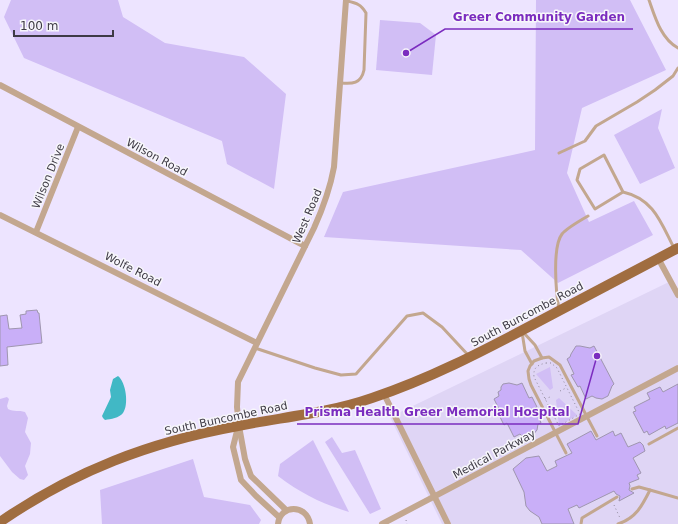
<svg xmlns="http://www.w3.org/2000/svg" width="678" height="524" font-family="'DejaVu Sans',sans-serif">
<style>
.built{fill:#dfd5f5}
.green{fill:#d1bef5}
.water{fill:#41b8c5}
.building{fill:#c9aff8;stroke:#9f96af}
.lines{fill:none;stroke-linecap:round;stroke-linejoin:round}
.path{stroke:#908a9c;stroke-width:1;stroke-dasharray:1 3;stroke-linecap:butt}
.lane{stroke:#c3a78f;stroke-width:3}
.street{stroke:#c3a78f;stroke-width:6}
.primary{stroke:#a06d40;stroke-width:10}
.labels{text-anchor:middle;stroke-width:3;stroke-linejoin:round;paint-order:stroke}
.street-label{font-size:11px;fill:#3e3a45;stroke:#f7f6fb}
.leader{fill:none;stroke:#7b2cbf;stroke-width:1.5}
.callout-dot{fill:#7b2cbf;stroke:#f7f6fb;stroke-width:1.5}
.callout-label{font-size:12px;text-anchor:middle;font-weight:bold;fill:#7b2cbf;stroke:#f7f6fb;stroke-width:3;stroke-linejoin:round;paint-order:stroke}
</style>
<rect width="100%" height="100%" fill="#ede4ff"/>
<!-- built -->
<polygon class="built" points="671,281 678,295 678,524 442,524 390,417"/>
<!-- green -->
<g class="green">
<polygon points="11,0 118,0 123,17 165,43 244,57 286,94 274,189 227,164 222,141 24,58 4,17"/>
<polygon points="536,0 630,0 666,70 582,108 567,173 589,222 634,201 653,235 558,283 521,250 324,237 343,192 535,150"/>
<polygon points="380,20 420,23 436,35 432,75 376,70"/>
<polygon points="662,109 658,128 675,168 640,184 614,135"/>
<polygon points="550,367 553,388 550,390 536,374"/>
<path d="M 7,397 L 9,399 L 7,406 L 8,409 C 14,412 19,410 25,412 L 28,418 L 25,432 L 31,443 L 30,454 L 25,466 L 28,475 L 24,480 L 20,479 L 12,472 L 0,456 L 0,399 Z"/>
<polygon points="559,398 577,415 559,426 556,400"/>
<polygon points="332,437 342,453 355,450 381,509 370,514 325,442"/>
<path d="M 313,440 L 349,512 C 320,503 302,494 278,476 L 280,464 Z"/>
<polygon points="193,459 204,497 250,505 261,520 259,524 102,524 100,490"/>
</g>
<!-- water -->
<path class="water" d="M 118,376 C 126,382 129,405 123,413 C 119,418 111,419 105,420 L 103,418 L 102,416 L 111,397 L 110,390 L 113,379 Z"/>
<!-- building -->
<g class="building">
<polygon points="37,310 38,313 39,313 42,343 7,347 8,365 0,366 0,316 7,315 9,329 22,328 20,315 26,314 26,311"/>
<polygon points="576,346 580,346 590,348 594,346 614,384 612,386 608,396 602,399 596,398 592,396 586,399 580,386 578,387 571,375 574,374 567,359 570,357 571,354"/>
<polygon points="509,383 517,385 522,383 529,398 532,397 537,407 535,408 541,423 538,424 537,430 532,436 522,436 520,434 514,437 507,423 504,425 498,413 500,411 494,399 499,396 498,392 501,390 501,387 503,384"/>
<polygon points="678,384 678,423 666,429 665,426 649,435 647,431 644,433 633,412 636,411 634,407 650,399 647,393 660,387 663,392"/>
<polygon points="591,431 596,440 613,431 615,436 621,433 628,447 640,442 643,445 645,451 633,458 641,473 637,475 639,479 629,483 630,486 629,490 634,493 619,501 620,496 616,494 614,491 579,508 577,505 568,509 574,524 542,524 539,517 530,511 526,506 524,492 513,469 526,458 539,456 547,471 557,466 555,461 572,453 567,444"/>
</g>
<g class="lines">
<!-- path -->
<g class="path">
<path d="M 546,363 L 551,363 L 557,368 L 580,414 L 559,426 L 534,377 C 533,368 537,365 546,363 Z"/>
<polyline points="560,391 566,388"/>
<polyline points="545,399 550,397"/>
<polyline points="614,505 620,518"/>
<polyline points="406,520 407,524"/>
</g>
<!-- lane -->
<g class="lane">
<path d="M 649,0 C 655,17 661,39 678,48"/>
<path d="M 341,83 C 352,84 361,84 364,70 L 366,13 C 361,4 356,3 347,1"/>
<polyline points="559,153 585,141 596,126 637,102 655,90 673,76 678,68"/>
<path d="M 623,192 L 595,209 L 577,180 L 580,169 L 604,155 L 623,192 C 654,199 661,223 674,248"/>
<path d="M 559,309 C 556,293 552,247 562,234 C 567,228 581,220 588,216"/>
<polyline points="522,332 525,351 532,364"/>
<polyline points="523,332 535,345 542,358"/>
<polyline points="255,348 315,368 341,375 356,374 407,316 423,313 442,327 469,356"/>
<polyline points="649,444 678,428"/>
<polyline points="566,453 531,385 529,379 528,371 530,366 534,361 542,358 549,357 560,365 597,436"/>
<polyline points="650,490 678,498"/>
<polyline points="581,524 582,518 617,497"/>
<path d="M 618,524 C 636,518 642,506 650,490 L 639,487 L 632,489"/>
</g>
<!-- street -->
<g class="street">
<polyline points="0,85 305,246"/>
<polyline points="0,215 257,343"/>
<polyline points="36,232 78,127"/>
<polyline points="658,258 678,295"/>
<polyline points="384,394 448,524"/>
<polyline points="238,427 233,447 241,480 256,496 279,517"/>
<path d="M 286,510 L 251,476 L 245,459 L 239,426 L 237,407 L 238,382 L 314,228 C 323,208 330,189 334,167 L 346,0"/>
<path d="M 278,524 C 280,504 307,504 310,524"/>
<polyline points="382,524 678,368"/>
</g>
<!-- primary -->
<path class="primary" d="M 0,522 C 74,471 150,442 238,426 C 283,417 329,413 372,398 C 429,379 481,352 534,324 C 582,299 630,273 678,248"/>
</g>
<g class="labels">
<!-- street labels -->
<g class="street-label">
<text transform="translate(157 157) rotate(28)" y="4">Wilson Road</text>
<text transform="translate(48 176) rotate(-68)" y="4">Wilson Drive</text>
<text transform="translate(307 216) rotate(-67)" y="4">West Road</text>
<text transform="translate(133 269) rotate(27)" y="4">Wolfe Road</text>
<text transform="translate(527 314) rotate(-28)" y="4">South Buncombe Road</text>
<text transform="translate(226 418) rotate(-12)" y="4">South Buncombe Road</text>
<text transform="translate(494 454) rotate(-28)" y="4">Medical Parkway</text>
</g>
</g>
<!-- callouts -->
<path class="leader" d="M406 53L445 29H633M597 356L578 424H297"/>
<g class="callout-dot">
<circle cx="406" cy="53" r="4"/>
<circle cx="597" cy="356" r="4"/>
</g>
<g class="callout-label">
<text x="539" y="21">Greer Community Garden</text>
<text x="437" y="416">Prisma Health Greer Memorial Hospital</text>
</g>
<!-- scale -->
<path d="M14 30v6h99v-6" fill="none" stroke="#3e3a45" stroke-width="2"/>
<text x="20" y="30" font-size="12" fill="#3e3a45" stroke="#f7f6fb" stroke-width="3" paint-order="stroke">100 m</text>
</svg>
